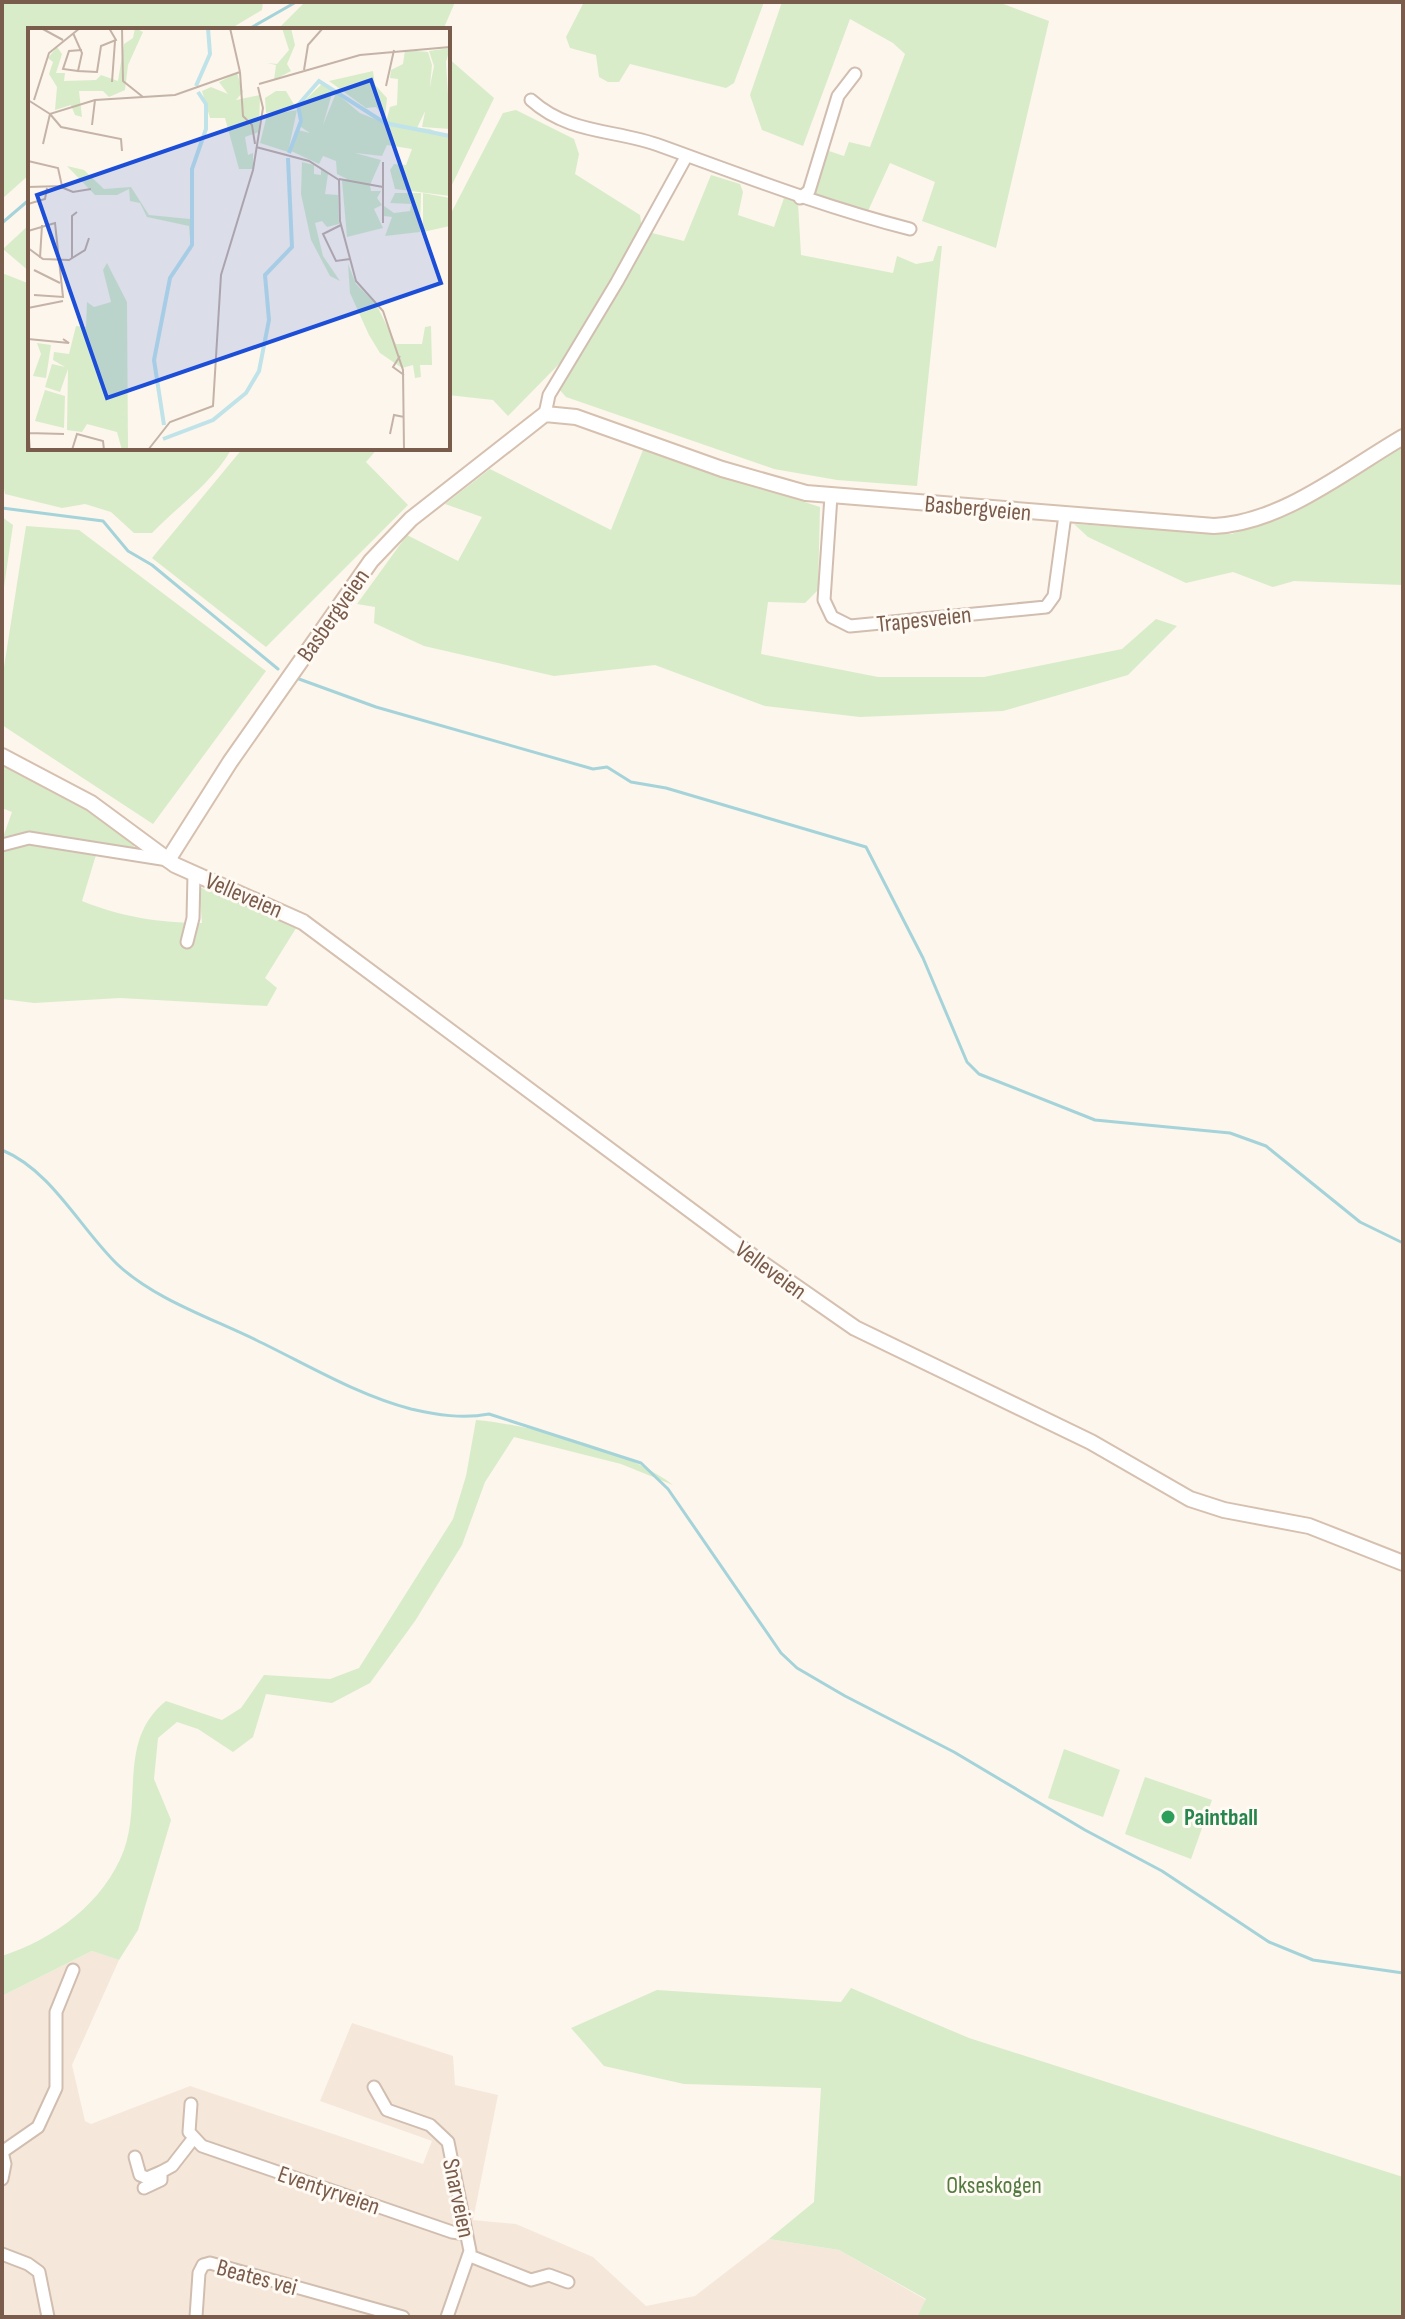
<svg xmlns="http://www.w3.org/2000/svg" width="1405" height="2319" font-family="'Sofia Sans Condensed',sans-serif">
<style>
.residential{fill:#f5e8da}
.green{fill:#d8ecc9}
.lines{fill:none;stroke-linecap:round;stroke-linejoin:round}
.stream{stroke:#a5d3da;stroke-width:3}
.street-casing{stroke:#d1beb0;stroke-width:15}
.secondary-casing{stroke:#d6c0b0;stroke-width:18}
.street{stroke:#fff;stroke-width:11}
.secondary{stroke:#fff;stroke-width:14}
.leisure-dot{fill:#2e9e5b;stroke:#fffaf3;stroke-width:3}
.labels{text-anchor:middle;stroke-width:6;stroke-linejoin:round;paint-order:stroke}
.street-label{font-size:24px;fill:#7a5c4d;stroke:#fffaf3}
.leisure-label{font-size:24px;font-weight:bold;fill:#27864d;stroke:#fffaf3;text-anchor:start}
.park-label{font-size:24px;fill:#537a41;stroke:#fffaf3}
.inset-river{fill:none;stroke:#bfe3e8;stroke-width:4}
.inset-road{fill:none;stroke:#c5b3a7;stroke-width:2}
.view{fill:#1d4ed8;fill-opacity:0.15;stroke:#1d4ed8;stroke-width:4}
.inset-edge{fill:none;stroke:#7a5c4d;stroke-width:4}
</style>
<rect width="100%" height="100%" fill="#fdf6ec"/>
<!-- residential -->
<polygon class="residential" points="92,1951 119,1960 72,2065 85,2121 91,2124 190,2086 423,2164 432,2141 320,2101 352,2023 453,2056 455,2085 498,2095 473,2220 516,2224 593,2257 646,2306 695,2296 769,2239 839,2250 926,2300 917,2317 2,2317 2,1996"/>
<!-- green -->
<g class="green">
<polygon points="2,2 263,2 262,10 235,26 177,30 30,30 30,174 2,199"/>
<polygon points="305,2 455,2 443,30 277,30"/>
<polygon points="584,2 764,2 734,83 726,88 630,64 619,82 608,82 599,77 596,55 570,48 566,37"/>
<polygon points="782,2 998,2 1049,21 996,248 922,221 935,182 890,163 868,211 810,193 829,151 844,156 849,142 870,147 905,54 893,43 850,19 803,146 762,130 750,95"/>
<polygon points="448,58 494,98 448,193"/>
<polygon points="516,110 574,139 579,154 575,174 640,215 642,229 563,360 508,416 493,400 448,395 448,219 503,113"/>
<polygon points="711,175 740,184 743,192 738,215 774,227 784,198 798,203 801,255 893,273 897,256 916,264 933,261 938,246 942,246 917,486 837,480 774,469 566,397 558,388 648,232 684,241"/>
<polygon points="30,224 30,272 3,249"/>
<path d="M 2,273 L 30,284 L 30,448 L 231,450 C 211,484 179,505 152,533 L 134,533 L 111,512 L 85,504 L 62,508 L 5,494 L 2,478 Z"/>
<polygon points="1403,444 1403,585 1294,581 1273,587 1233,572 1186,583 1088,537 1074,524 1232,534 1282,514"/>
<polygon points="243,448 378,448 366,462 408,505 266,647 152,558"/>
<polygon points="643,450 820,507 818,590 805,603 768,602 761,654 878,677 984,677 1122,649 1156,619 1177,626 1128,675 1003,711 860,717 765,706 655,665 554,676 424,646 374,623 375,607 357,604 407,535 458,561 482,517 445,504 490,469 611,530"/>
<polygon points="2,517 13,525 2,601"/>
<polygon points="26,526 79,530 266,671 153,824 2,725 2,680"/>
<path d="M 2,764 L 80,804 L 134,845 L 133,854 L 96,855 L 82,901 C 122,917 159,923 202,923 L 199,887 L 298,925 L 265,978 L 277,988 L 267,1006 L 120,998 L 34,1003 L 2,999 L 2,840 L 12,812 L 2,808 Z"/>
<path d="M 476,1420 C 532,1425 628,1450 673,1485 L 621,1464 L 514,1437 L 485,1482 L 462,1545 L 415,1621 L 370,1683 L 332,1703 L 266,1694 L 253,1737 L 233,1752 L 198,1729 L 177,1722 L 158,1738 L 154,1779 L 171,1820 L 138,1930 L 119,1960 L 92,1951 L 2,1996 L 2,1956 C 54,1939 104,1903 124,1850 C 142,1799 118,1739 166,1701 L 222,1720 L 241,1708 L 264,1675 L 330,1679 L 359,1668 L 453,1519 L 466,1476 Z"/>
<polygon points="1064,1749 1120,1770 1103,1817 1048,1798"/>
<polygon points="1145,1777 1212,1800 1191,1859 1125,1834"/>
<polygon points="851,1988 969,2038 1403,2177 1403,2317 917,2317 926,2299 839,2250 769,2239 814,2202 821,2088 684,2084 604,2066 571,2028 657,1990 841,2002"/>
</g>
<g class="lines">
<!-- stream -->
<g class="stream">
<polyline points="247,30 296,2"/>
<polyline points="2,223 30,199"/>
<polyline points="2,508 103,521 128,551 152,565 278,669"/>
<polyline points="299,679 376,707 593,769 607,767 631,782 666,788 866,847 923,958 967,1062 979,1074 1095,1120 1230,1133 1266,1146 1360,1222 1403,1243"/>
<path d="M 2,1150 C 52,1171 79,1227 117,1264 C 154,1299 211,1318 256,1340 C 306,1364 357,1395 411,1409 C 437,1415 463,1419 489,1414 L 641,1463 L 668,1489 L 781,1653 L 797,1668 L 845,1696 L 954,1752 L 1085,1830 L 1162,1871 L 1269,1942 L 1313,1960 L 1403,1973"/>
</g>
<defs>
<g id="street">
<path d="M 531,100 C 570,135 616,129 661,146 C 744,176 824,207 910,229"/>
<polyline points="800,198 809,191 838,96 855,74"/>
<polyline points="545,414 549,395 617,282 686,157"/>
<polyline points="831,496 824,600 832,617 850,626 1046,607 1054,596 1065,515"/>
<polyline points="2,845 29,838 168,860"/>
<polyline points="187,942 193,918 194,874"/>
<polyline points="374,2087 387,2110 430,2125 448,2142 470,2251 447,2317"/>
<polyline points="191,2104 189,2132 202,2146 452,2232 466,2234"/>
<polyline points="2,2152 38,2127 56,2088 56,2012 73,1970"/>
<polyline points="2,2152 5,2164 2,2179"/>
<polyline points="135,2157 140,2175 147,2178 161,2172"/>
<polyline points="144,2188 161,2180 161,2172 172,2166 193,2139"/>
<polyline points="2,2254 28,2264 39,2272 48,2317"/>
<polyline points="470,2256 531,2280 549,2275 568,2282"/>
<polyline points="196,2317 199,2273 203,2265 210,2263 403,2317"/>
</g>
<g id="secondary">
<polyline points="2,756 91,803 175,865 303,922 756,1259 855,1328 1091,1442 1190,1499 1224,1510 1309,1526 1403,1563"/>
<path d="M 168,860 L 230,762 L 371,561 L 411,519 L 545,414 L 576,417 L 722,469 L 806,493 L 1214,526 C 1282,523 1346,470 1403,437"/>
</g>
</defs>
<!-- street casing -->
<use href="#street" class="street-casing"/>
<!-- secondary casing -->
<use href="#secondary" class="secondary-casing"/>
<!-- street -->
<use href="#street" class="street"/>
<!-- secondary -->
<use href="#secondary" class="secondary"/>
</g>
<!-- markers -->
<circle class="leisure-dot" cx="1168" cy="1817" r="8"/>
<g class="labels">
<!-- street labels -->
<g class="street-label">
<text transform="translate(978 508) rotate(5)" y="8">Basbergveien</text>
<text transform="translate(333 615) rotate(-55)" y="8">Basbergveien</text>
<text transform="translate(924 619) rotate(-6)" y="8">Trapesveien</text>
<text transform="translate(244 895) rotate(23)" y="8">Velleveien</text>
<text transform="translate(771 1270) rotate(36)" y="8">Velleveien</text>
<text transform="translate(329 2190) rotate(19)" y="8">Eventyrveien</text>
<text transform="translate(459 2198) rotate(78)" y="8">Snarveien</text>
<text transform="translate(257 2277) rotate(15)" y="8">Beates vei</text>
</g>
<!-- leisure labels -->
<g class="leisure-label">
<text x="1184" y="1825">Paintball</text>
</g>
<!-- park labels -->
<g class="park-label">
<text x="994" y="2193">Okseskogen</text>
</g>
</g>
<!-- overview -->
<g transform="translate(28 28)">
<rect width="422" height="422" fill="#fdf6ec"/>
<path d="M 107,0 L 115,4 L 100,37 L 97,62 L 81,69 L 75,63 L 51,63 L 54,89 L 47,87 L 43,77 L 27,82 L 29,59 L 21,46 L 25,34 L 20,30 L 29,19 L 34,26 L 28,45 L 37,45 L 36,53 L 68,52 L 73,47 L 90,53 L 96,16 L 105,10 ZM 254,0 L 263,0 L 267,17 L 259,36 L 263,43 L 246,52 L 248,37 L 239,35 L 249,36 L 261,22 ZM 422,20 L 418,34 L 422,101 L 394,99 L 406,38 L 401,23 ZM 377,22 L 400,24 L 404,37 L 400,77 L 389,100 L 358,94 L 362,79 L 369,77 L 370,51 L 362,50 L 363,42 L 375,36 ZM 345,43 L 347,57 L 359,70 L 357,90 L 348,79 L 338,80 L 301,53 ZM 209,45 L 215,64 L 208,72 L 232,67 L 231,104 L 217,109 L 220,127 L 225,125 L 225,141 L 211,141 L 197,90 L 182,90 L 174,63 L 183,59 L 200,66 L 191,54 ZM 295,55 L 305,62 L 295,97 L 308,65 L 332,85 L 359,96 L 402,101 L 422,110 L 422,168 L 367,161 L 362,142 L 366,136 L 378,137 L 384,121 L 359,117 L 354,128 L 327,125 L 353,132 L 342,157 L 343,163 L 353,163 L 349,170 L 354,177 L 346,181 L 355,200 L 319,209 L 314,153 L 319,151 L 309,146 L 308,133 L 295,128 L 291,136 L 263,123 L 270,102 L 282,105 L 273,99 L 272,77 ZM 248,63 L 258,63 L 268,80 L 238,85 L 237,70 ZM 269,82 L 260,124 L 232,115 L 239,87 ZM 274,134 L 286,137 L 286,146 L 293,147 L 293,141 L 300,146 L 297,166 L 310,167 L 311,196 L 299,199 L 294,193 L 287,195 L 295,228 L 312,253 L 302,248 L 283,212 L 273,166 ZM 39,138 L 56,142 L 76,161 L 103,159 L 121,187 L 162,191 L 164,198 L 164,219 L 163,223 L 161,198 L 119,189 L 112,175 L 102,173 L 101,161 L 89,167 L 67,167 ZM 367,165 L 393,165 L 392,204 L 357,208 L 364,189 L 356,188 L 356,178 L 366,185 L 382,183 L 383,176 L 362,175 ZM 395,165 L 422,170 L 422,198 L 395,204 ZM 79,235 L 99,274 L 100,422 L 94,422 L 89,404 L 59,396 L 54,404 L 39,402 L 40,341 L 32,364 L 17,359 L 24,336 L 37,339 L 25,332 L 26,324 L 41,326 L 48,298 L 58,299 L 59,274 L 66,279 L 83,274 L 75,242 ZM 320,236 L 328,256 L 348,276 L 368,316 L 394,316 L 397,299 L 403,298 L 404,337 L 392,337 L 393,349 L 387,350 L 385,337 L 374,340 L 352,325 L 341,307 L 322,265 ZM 9,315 L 23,317 L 18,350 L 5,348 L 13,326 ZM 17,362 L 37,368 L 36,400 L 7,393 Z" fill="#d8ecc9"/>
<path class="inset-river" d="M 168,58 L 182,26 L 180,0M 261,125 L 273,93 L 270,77 L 291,53 L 357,95 L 422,108M 136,397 L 126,332 L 142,250 L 164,217 L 164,141 L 178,101 L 178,76 L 170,64M 135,411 L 185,392 L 218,365 L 231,343 L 241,292 L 237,247 L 264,219 L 260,130"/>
<path class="inset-road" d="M 13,0 L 35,12M 94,0 L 95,53 L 115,69M 202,0 L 212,44M 45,5 L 54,25 L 50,43 L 69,44 L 73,18 L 88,12 L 81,0M 276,42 L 280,17 L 295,0M 50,43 L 35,41 L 41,23 L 54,22M 212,44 L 215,88 L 224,97 L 227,116M 84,54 L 87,13M 231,56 L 332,27 L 422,19M 358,58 L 366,22M 0,72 L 22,86 L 67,72 L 147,67 L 212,44M 6,72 L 21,25 L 52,0M 22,86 L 33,99 L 93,111 L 94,123M 64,97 L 67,72M 15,116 L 22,86M 228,119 L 281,133 L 311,152 L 312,193 L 328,253 L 355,283 L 375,342 L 376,422M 0,133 L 30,140 L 34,158 L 0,159M 355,134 L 355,195M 311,151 L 355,159M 33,159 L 45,164 L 63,161M 0,176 L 17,171 L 19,160M 313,197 L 295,206 L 308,233 L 322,231M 0,203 L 27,195 L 35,269 L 6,267M 0,220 L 15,231 L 41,232 L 57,222 L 61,210M 12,230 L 14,197M 44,230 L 44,188 L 49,184M 6,242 L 32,255M 0,280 L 35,273M 0,311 L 41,315 L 35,311M 372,328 L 365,339 L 376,347M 0,398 L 2,422M 0,405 L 36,406M 362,406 L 366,387 L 376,389M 44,422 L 49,406 L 75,413 L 76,422M 120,422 L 142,394 L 185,378 L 193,247 L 225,142 L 235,80 L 230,59"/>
<path class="view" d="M 343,52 L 413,255 L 79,370 L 9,167 Z"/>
<rect width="422" height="422" class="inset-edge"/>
</g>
<!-- border -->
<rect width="1405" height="2319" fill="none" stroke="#7a5c4d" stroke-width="8"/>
</svg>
